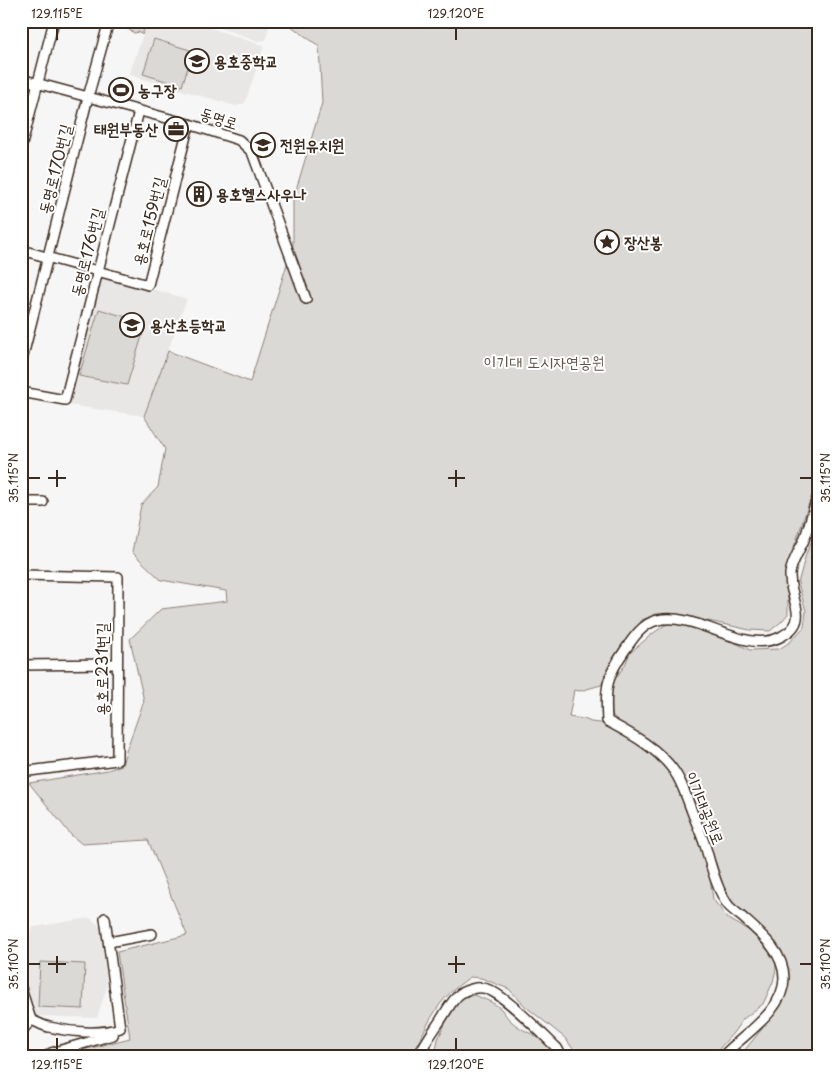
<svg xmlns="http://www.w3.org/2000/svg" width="840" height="1078" font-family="'Playpen Sans','Poor Story',sans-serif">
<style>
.built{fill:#e9e7e6}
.green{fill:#dbd9d6;stroke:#8b827a}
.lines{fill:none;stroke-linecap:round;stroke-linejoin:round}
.minor-casing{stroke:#3b2a1e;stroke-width:12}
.minor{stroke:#fff;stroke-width:9}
.ticks{fill:none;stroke:#3b2a1e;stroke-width:2}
.labels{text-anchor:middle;stroke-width:4;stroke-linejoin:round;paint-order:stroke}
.poi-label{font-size:16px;font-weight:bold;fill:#3b2a1e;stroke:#fff;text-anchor:start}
.street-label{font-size:16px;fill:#3b2a1e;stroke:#fff}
.park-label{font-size:16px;fill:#63564c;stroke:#fff}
.neatline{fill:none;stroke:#3b2a1e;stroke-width:2}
.ticks-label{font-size:12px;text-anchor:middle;fill:#3b2a1e}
</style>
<rect width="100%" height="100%" fill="#f7f6f6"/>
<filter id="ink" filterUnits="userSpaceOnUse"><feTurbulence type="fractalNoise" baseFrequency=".02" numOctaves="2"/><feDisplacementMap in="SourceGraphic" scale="10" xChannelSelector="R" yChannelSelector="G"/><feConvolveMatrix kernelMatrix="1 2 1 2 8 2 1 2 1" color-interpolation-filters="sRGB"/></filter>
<g filter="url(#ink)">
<!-- built -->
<g class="built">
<polygon points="161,21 190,21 264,46 245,103 236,106 129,75 147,23"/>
<polygon points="201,21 270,21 266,40 258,41"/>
<polygon points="100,274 187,299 144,416 67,405"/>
<polygon points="90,918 102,928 107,987 97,1018 33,1016 21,972 21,945 27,943 33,927"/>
</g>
<!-- green -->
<g class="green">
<polygon points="124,21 147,21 142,35 139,32 134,33 126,28 127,25 123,23"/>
<path d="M 284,21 L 819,21 L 819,483 L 809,503 L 786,571 L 788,600 L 788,614 L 781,622 L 770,631 L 750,630 L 713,622 L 667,614 L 656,614 L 642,620 L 623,646 L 601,685 L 580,691 L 574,690 L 569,717 L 584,719 L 591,722 L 609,724 L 640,744 L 656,757 L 669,771 L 677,787 L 689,816 L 709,872 L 713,899 L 727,918 L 750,931 L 775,958 L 776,969 L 773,982 L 763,1004 L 743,1019 L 733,1033 L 712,1057 L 579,1057 L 565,1038 L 525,1006 L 509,989 L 481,978 L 470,977 C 462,983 453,989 446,997 C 432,1012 421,1038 411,1057 L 75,1057 L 75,1052 L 130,1038 L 117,952 L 187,935 L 148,840 L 82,844 L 71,835 L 29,783 L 108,770 L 122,765 L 127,748 L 144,701 L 130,639 L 161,609 L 227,601 L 226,591 L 161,580 L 132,552 L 141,505 L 158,487 L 165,449 L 144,416 L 168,351 L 250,382 L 293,245 L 293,200 L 322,103 L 319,46 Z"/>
<polygon points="154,39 193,51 182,86 143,74"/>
<polygon points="116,78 131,82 126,102 112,98"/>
<polygon points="99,309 146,323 127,385 79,376"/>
<polygon points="819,519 819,1057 739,1057 775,1013 782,1001 788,983 787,969 745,916 734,904 724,887 709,843 685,784 613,716 609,706 612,684 625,665 630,653 652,634 665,625 676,623 721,636 750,650 779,649 790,642 804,627 806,611 798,583 806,554 813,538"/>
<polygon points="40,962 85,964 83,1009 38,1007"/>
<path d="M 474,995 C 484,999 494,1002 502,1010 C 505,1014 508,1019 512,1022 C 527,1035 547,1036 554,1057 L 434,1057 L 435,1055 L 438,1039 L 446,1022 L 461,998 Z"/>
</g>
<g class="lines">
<defs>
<g id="minor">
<polyline points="21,79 189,124 239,140 252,152 306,299"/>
<polyline points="21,148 54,21"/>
<polyline points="21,250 148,285 189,124"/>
<polyline points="21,364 88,97 109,21"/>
<polyline points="21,392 65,400 139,111"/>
<polyline points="21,502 43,502"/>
<polyline points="21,575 118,577 117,760 21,772"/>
<polyline points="21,665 117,664"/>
<polyline points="109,942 152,934"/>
<polyline points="21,988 31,1020"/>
<path d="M 31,1020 C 37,1022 43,1026 49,1027 C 70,1032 100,1035 120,1028 L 105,918"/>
<polyline points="21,1032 31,1020"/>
<polyline points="46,1057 51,1053 113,1035"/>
<path d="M 418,1057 C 424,1044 432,1033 440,1021 C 446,1012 452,999 461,993 C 466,990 476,987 483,988 C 501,990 542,1034 557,1048 L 562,1057"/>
<path d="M 722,1057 C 742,1035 784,1012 784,978 C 784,952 760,933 742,917 C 737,913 731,909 728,905 C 718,892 711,867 707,852 C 703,837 696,823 691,809 C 686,796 682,782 674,771 C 658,748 631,734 607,721 C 605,688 606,677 625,650 C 633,638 643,623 658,620 C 697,611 747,657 782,636 C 787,633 791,631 794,626 C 801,616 795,604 793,594 C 791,588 790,581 790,575 C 790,565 800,549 804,540 C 810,524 813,508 819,493"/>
</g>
</defs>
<!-- minor casing -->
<use href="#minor" class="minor-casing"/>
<!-- minor -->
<use href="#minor" class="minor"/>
</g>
</g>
<!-- ticks -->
<path class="ticks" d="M 57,28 L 57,40M 456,28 L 456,40M 57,470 L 57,487M 456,470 L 456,487M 28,478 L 40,478M 48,478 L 66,478M 448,478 L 465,478M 800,478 L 812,478M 57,956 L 57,973M 456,956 L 456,973M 28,964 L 40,964M 48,964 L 66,964M 448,964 L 465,964M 800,964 L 812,964M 57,1038 L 57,1050M 456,1038 L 456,1050"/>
<!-- icons -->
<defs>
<symbol id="school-ring" viewBox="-11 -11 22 22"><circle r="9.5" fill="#fff" stroke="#3b2a1e" stroke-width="1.5"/><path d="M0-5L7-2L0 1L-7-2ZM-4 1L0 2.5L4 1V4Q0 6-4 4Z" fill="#3b2a1e"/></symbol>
<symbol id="stadium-ring" viewBox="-11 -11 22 22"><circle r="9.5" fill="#fff" stroke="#3b2a1e" stroke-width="1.5"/><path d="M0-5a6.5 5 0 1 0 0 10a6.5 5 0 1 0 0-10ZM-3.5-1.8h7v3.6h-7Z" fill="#3b2a1e"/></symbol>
<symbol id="office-ring" viewBox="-11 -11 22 22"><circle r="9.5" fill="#fff" stroke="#3b2a1e" stroke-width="1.5"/><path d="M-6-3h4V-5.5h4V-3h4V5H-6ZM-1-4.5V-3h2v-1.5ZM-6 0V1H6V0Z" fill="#3b2a1e"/></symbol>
<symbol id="building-ring" viewBox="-11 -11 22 22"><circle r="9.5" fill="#fff" stroke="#3b2a1e" stroke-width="1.5"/><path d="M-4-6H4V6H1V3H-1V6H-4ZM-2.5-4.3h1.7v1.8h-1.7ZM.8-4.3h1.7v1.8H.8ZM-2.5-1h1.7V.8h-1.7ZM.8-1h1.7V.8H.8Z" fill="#3b2a1e"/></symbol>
<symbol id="sight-ring" viewBox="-11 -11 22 22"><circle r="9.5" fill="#fff" stroke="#3b2a1e" stroke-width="1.5"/><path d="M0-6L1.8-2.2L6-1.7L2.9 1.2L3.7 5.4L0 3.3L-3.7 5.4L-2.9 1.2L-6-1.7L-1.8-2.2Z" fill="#3b2a1e"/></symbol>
</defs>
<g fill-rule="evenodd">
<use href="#school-ring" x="183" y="47" width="28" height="28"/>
<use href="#stadium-ring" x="107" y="76" width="28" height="28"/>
<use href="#office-ring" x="162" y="115" width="28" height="28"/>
<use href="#school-ring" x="249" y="131" width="28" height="28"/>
<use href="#building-ring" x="185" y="180" width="28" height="28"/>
<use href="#sight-ring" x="593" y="228" width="28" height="28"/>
<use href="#school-ring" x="118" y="311" width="28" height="28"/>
</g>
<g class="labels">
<!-- poi labels -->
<g class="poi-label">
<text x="214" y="67">용호중학교</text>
<text x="138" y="96">농구장</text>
<text x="158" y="135" text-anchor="end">태원부동산</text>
<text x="280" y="151">전원유치원</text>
<text x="216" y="200">용호헬스사우나</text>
<text x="624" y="248">장산봉</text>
<text x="150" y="331">용산초등학교</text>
</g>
<!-- street labels -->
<g class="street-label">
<text transform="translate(219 118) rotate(18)" y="6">동명로</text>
<text transform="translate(55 169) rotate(-76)" y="6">동명로170번길</text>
<text transform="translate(149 221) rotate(-76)" y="6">용호로159번길</text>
<text transform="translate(87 252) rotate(-76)" y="6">동명로176번길</text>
<text transform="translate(102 669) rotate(-90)" y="6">용호로231번길</text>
<text transform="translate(705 808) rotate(68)" y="6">이기대공원로</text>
</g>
<!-- park labels -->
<g class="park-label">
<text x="544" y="368">이기대 도시자연공원</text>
</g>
</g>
<!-- margin -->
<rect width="840" height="1078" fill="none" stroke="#fff" stroke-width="55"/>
<rect x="28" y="28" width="784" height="1022" class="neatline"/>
<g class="ticks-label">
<text x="57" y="18">129.115°E</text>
<text x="456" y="18">129.120°E</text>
<text transform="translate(14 478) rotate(-90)" y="4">35.115°N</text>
<text transform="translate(826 478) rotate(-90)" y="4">35.115°N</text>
<text transform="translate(14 964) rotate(-90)" y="4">35.110°N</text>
<text transform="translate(826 964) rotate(-90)" y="4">35.110°N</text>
<text x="57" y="1069">129.115°E</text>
<text x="456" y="1069">129.120°E</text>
</g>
</svg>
